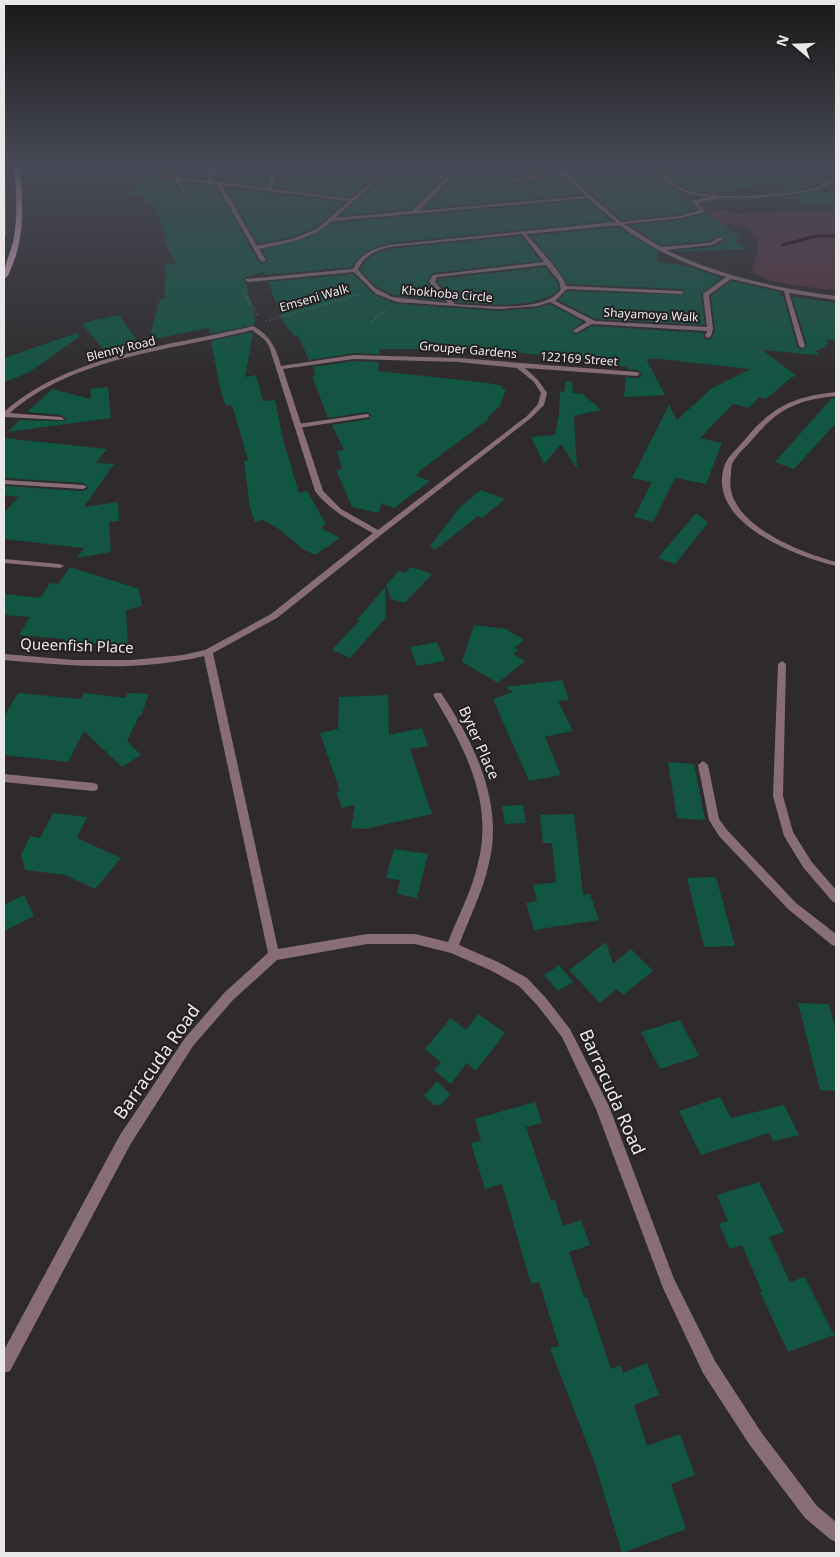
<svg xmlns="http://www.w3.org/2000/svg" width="840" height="1557" font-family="'Noto Sans',sans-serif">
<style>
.green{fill:#583642}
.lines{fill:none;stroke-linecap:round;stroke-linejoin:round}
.stream{stroke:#270011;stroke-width:3}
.building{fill:#115542}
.path{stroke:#888485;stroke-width:2;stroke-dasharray:0.5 2.5;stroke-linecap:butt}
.service{fill:#876e76;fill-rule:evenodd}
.minor{fill:#876e76;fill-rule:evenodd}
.primary{fill:#e2b0c0;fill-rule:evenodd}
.labels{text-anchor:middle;stroke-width:4;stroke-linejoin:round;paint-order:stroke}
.far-street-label{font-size:12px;fill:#eae7e8;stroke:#252123}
.street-label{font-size:15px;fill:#eae7e8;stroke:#252123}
.near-street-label{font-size:18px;fill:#eae7e8;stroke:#252123}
</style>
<rect width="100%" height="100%" fill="#2f2b2c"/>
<!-- green -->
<path class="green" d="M 714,210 L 726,210 L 733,214 L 836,211 L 836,290 C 818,288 762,284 752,270 L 756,258 L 758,241 L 750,229 L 729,223 L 722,225 L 711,219 Z"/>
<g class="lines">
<!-- stream -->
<polyline class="stream" points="783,245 816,236 836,236"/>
</g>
<!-- building -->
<g class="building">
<polygon points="162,165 213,165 206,179 160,173"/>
<polygon points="221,165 274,165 266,186 214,179"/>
<polygon points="282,165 387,165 351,197 273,187"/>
<polygon points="396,165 456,165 411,209 340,216"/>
<polygon points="465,165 546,165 559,172 521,175 509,179 508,182 513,184 521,181 564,178 582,194 423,209"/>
<polygon points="594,165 619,165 609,167 613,171 667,165 661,176 671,187 681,193 676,193 697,209 680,214 622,220 563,167"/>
<polygon points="675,165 823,165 826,168 836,170 836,174 799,182 812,187 787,191 781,185 700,192 686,188 672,180 668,175"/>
<polygon points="143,178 174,181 183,197 188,193 182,182 216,187 258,261 262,264 268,260 262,250 307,238 333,223 587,200 611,221 389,243 367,251 358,258 352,267 265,275 264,272 246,277 243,280 246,283 255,319 254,325 210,334 209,328 149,340 160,299 165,299 165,265 176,264 162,237 167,237 152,202 144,202 144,197 129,194"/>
<polygon points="226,187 265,193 345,202 316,227 291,237 258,244"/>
<polygon points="821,190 836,197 836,205 805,206 793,196"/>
<polygon points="706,213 743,239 734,239 745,249 675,252 673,251 712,247 723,242 724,238 718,236 709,241 661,245 630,225 680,220"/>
<polygon points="618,227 659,252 657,253 657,261 691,267 722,278 701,294 705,325 595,319 558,300 568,291 684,295 685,292 681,289 567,284 556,266 530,236"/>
<polygon points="521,236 540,261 433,273 427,282 443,301 393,295 376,286 360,270 371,256 389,249"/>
<polygon points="545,267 557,282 559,289 552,295 532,302 505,305 456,302 437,282 438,279"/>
<polygon points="353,274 375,295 397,304 499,311 538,308 550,304 583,322 572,330 575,335 592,326 704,333 703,337 707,340 712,338 715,330 711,296 731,281 780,292 779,295 783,296 797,346 801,350 807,345 792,297 836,303 836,341 826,339 828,345 825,345 826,348 820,348 821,350 816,350 818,355 762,350 797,376 792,377 766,399 759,397 749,408 733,404 700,438 722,443 706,484 675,478 653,522 634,517 652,482 632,478 669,405 677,420 712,388 751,369 661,359 646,359 665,395 624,397 626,377 638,378 642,375 638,370 627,369 628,367 502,350 379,349 379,354 354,353 309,360 298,335 294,336 284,323 268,282"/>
<polygon points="119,315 137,341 104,350 82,324 101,318 102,319"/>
<polygon points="252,332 253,333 245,377 256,375 263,401 275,400 283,439 299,493 307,491 326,524 321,528 340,538 315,555 303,549 279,529 263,520 255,522 250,508 244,461 248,460 232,405 226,406 222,396 211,341"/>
<polygon points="77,333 79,337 28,373 4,382 4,358"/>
<polygon points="354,361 379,362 378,371 488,383 503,386 502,389 506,389 500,406 487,418 489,419 417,473 419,473 416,476 430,481 394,508 381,503 379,513 352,507 336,470 342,469 337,451 344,450 332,425 369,419 371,415 367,412 328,418 312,376 316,375 313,367"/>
<polygon points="566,381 572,382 573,393 583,394 601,410 574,416 577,469 561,444 544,464 531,437 555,435 559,415 560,391 564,392"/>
<polygon points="108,387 111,418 7,432 20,420 64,421 66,419 61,415 27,412 52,389 91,399 90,389"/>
<polygon points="832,398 836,398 836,423 794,469 775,462"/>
<polygon points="4,438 107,449 96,463 114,464 84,507 118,502 119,521 109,522 111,552 77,558 84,548 4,539 4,513 18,497 4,495 4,486 83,491 89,488 83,483 4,478"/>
<polygon points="481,490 505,499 482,518 478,516 435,550 430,546 460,507"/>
<polygon points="696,513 708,523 675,564 658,558"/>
<polygon points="70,567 139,589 142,606 126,610 128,644 97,649 97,644 63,641 64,639 19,635 30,617 4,615 4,594 40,598 50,583 58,584"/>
<polygon points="411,567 432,574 405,603 391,599 386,585 399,571 405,573"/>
<polygon points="385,587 386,618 381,623 350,658 332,650 360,620 357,620"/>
<polygon points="474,625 506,629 524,640 514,648 518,650 513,654 525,661 498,683 462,662"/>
<polygon points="437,642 445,661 417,666 410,647"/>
<polygon points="562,680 569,700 558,701 573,731 545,737 561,775 529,781 493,699 513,692 505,687"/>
<polygon points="18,693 80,699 84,693 126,698 127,693 149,694 141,716 139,716 127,741 141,755 122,767 84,731 68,762 4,755 4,717"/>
<polygon points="388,695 389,735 422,728 428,746 410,749 432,814 364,829 351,828 355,805 342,808 336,792 340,791 320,733 338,729 339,697"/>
<polygon points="668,762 694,764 705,820 677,818"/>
<polygon points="523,805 526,823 505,824 502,806"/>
<polygon points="53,813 87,817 77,838 121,858 95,889 65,875 25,870 21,855 30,836 40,838"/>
<polygon points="574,814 583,895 590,894 599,920 534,930 526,903 537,901 533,885 556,882 552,843 543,843 540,815"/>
<polygon points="394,849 428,854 417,898 397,894 400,880 386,878"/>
<polygon points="716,877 735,946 704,947 687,878"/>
<polygon points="24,895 34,916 4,931 4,905"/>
<polygon points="606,942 613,964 631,949 653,971 623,995 617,989 600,1003 569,970"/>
<polygon points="559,965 573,982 558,991 544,975"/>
<polygon points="798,1003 829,1004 836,1032 836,1091 820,1090"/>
<polygon points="478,1014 505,1033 476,1071 467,1063 451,1084 434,1070 441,1062 425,1049 451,1018 466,1030"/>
<polygon points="680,1020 699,1056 660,1069 641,1032"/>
<polygon points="437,1081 450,1094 441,1105 434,1105 424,1096"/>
<polygon points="720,1097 731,1118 784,1105 799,1135 773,1141 769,1133 701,1155 679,1111"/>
<polygon points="535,1102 542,1123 526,1127 551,1201 555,1200 563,1226 581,1220 590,1245 569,1252 584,1298 587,1297 611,1369 621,1365 623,1373 647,1363 659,1395 634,1405 647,1446 680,1434 695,1475 671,1484 686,1529 622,1553 595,1464 550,1348 559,1346 539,1282 531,1284 502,1184 485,1189 471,1143 481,1141 475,1119"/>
<polygon points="759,1182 784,1232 769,1237 790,1282 805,1277 834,1335 788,1352 760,1292 762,1292 742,1245 730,1249 719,1224 728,1221 717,1195"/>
</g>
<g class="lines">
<!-- path -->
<g class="path">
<polyline points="244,291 258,316"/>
<polyline points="266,321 361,294"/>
<polyline points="371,323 385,310"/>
</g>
<!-- service -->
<g class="service">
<polygon points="4,165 6,165 6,235 4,236"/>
<polygon points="276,165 280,165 270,190 266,191"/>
<polygon points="825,165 836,166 836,168 826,166"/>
<polygon points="367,414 369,415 369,417 298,428 295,426 298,424"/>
</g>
<!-- minor -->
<g class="minor">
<path d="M 215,165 L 219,165 L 211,181 L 352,199 L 390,165 L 394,165 L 335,218 L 412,211 L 459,165 L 463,165 L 418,211 L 586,196 L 565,176 L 521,179 L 512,182 L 510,181 L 521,177 L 563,174 L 554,165 L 558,165 L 594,199 L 621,222 L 680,216 L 700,210 L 692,201 L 710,197 C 689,194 675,192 662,175 L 669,165 L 673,165 L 666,175 C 668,178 671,182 674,184 C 697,203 786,196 815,188 C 822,186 829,181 836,179 L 836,181 L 819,189 L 801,193 L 758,198 L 719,198 L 697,203 L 705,212 L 680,218 L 624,224 L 661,247 L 710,243 L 718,238 L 722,238 L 722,240 L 711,245 L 666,250 C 721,276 776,288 836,296 L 836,300 L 789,293 L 805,346 L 802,348 L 799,346 L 784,291 L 731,279 L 709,295 L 713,329 L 711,336 L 708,338 L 705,336 L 707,331 L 592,324 L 576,333 L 573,331 L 574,330 L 587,322 L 550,302 L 538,306 L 499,309 L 397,302 L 376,294 L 354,272 L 248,282 L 245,280 L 246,279 L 353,269 C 360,253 374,249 389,245 L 616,222 L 588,198 L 332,221 C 311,240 285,243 259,249 L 266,260 L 263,262 L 260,260 L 217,185 L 179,180 L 186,194 L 184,195 L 175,179 L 148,175 L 150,174 L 207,181 ZM 222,185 L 349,201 L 317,229 L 292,239 L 257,246 ZM 619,225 C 651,249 688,266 726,277 L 703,294 L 707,327 L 595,321 L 555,301 L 567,289 L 683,294 L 683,292 L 681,291 L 566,286 C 563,274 536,245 526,234 ZM 522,234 L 544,262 L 433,275 L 429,282 L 448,303 L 392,297 L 375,288 L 358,270 C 363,256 375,251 389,247 ZM 546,265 L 559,281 L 561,289 C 559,292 556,295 553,297 C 532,311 479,306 455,304 L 435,282 L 437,277 Z"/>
<polygon points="634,165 652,165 613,169 611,168"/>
<path d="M 253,326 C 270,335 276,348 281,366 L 354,355 L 458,358 L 637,372 L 640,374 L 637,376 L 525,368 L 538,380 L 547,393 L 544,405 L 531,418 L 381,535 L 277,618 L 213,653 L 278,949 L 367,934 L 415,934 L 448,942 C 458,916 472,891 478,863 C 494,802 464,746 433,695 L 435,693 L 441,693 C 474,742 504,803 489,863 C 483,892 469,918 459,945 L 498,962 L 527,978 L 545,997 L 570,1029 L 609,1106 L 674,1279 L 715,1361 L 761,1432 L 817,1506 L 836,1522 L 836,1542 L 830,1539 L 805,1518 L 749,1444 L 703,1373 L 663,1288 L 596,1109 L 562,1037 L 537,1005 L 519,986 L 490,970 L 451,953 L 415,944 L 367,944 L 277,960 L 233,1000 L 193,1046 L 130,1145 L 10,1371 L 4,1373 L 4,1350 L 120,1135 L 185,1038 L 225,992 L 268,953 L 204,656 C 138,672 71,666 4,660 L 4,654 L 74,660 L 132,660 L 183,655 L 205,650 L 271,614 L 373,533 C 351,521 330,511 315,491 L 269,346 L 265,340 L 252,330 C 171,351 75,356 10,413 L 61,417 L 64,419 L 63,420 L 4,417 L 4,412 C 71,353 169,347 253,326 ZM 354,359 L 458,362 L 517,368 L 534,382 L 541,393 L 538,404 L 527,416 L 378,530 L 341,509 L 323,491 L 283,369 Z"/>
<path d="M 836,392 L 836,396 C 796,400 778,409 752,440 C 746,447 736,455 732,464 C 731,467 731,471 731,475 C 722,523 800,552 836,562 L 836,566 C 795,556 704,522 725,464 C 729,455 741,445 747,437 C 773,406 796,396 836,392 Z"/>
<polygon points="4,480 83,485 87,487 83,489 4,484"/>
<polygon points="4,559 60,564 64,566 60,568 4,563"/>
<polygon points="782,661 786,664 783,796 793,832 811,861 836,890 836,903 832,901 803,867 784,836 773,796 778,664"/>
<polygon points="703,761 708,765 719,819 727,830 796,903 836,934 836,946 832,945 788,909 719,836 709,820 698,765"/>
<polygon points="4,774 93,783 97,784 98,787 97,790 93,791 4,782"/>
</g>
<!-- primary -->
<path class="primary" d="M 14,165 L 20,165 C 22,199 26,234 12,266 C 10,271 9,276 4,279 C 3,265 12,251 14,237 C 18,213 16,189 14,165 Z"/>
</g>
<!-- sky -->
<linearGradient id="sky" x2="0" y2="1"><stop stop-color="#1a1818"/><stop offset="0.43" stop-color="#474a56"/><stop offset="1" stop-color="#474a56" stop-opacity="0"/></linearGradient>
<rect width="840" height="383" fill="url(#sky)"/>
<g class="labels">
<!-- far-street labels -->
<g class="far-street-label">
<text transform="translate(447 294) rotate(5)" y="4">Khokhoba Circle</text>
<text transform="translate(314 298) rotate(-16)" y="4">Emseni Walk</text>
<text transform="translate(651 315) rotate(3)" y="4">Shayamoya Walk</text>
<text transform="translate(121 349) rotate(-14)" y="4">Blenny Road</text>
<text transform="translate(468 350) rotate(5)" y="4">Grouper Gardens</text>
<text transform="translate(579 359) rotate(4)" y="4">122169 Street</text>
</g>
<!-- street labels -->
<g class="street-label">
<text transform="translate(77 646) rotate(2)" y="5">Queenfish Place</text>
<text transform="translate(479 743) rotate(66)" y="5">Byter Place</text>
</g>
<!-- near-street labels -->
<g class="near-street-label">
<text transform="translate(157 1062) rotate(-55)" y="6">Barracuda Road</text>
<text transform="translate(612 1092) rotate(66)" y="6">Barracuda Road</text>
</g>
</g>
<!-- border -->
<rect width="840" height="1557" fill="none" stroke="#eae7e8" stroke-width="10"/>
<!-- north arrow -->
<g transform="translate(795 45) rotate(289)" stroke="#252123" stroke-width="4" paint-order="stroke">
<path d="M0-4L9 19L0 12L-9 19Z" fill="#eae7e8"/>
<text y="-8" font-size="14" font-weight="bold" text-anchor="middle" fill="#eae7e8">N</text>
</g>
</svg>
